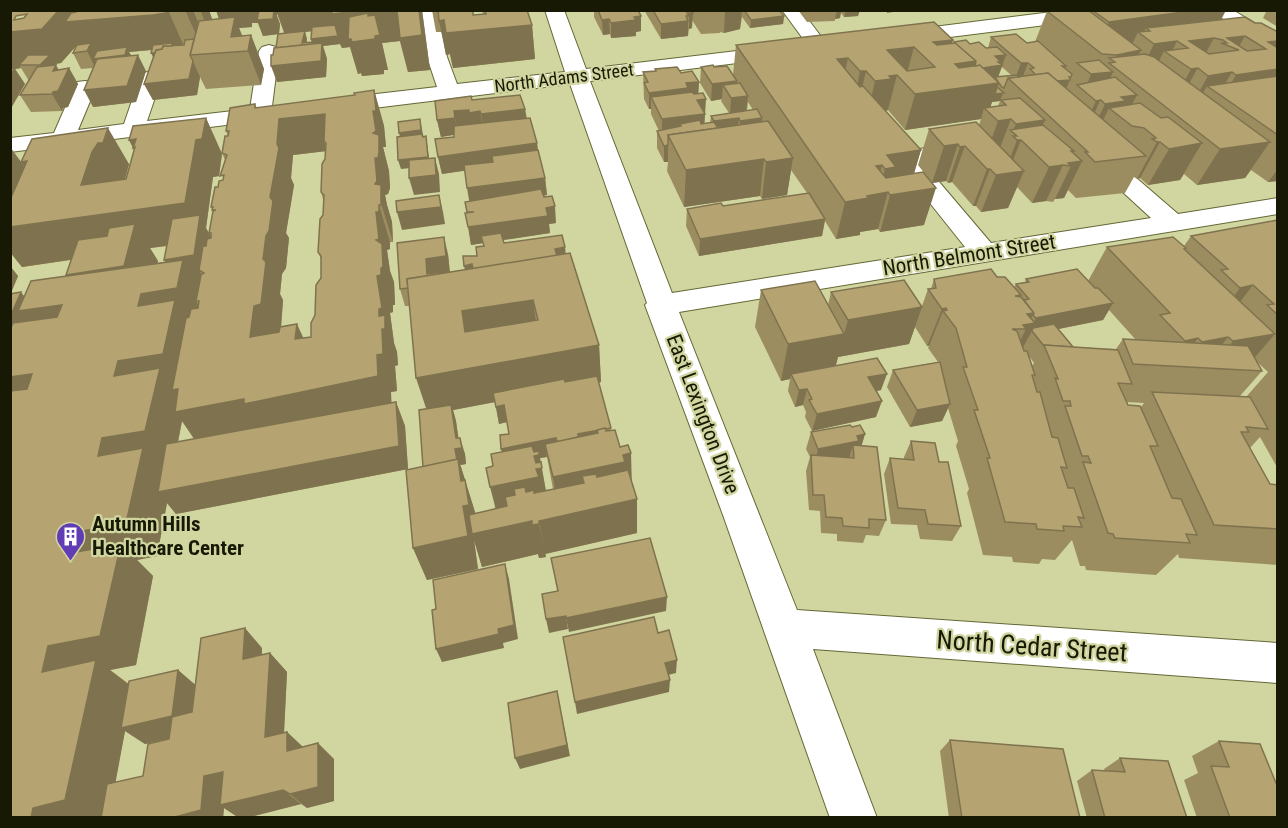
<svg xmlns="http://www.w3.org/2000/svg" width="1288" height="828" font-family="'Roboto Condensed',sans-serif">
<style>
.lines{fill:none;stroke-linecap:round;stroke-linejoin:round}
.minor-casing{stroke:#646735;stroke-width:2}
.minor{fill:#fff;fill-rule:evenodd}
.wall{fill:#9c8d61;fill-rule:evenodd}
.shaded-wall{fill:#7f734f;fill-rule:evenodd}
.building{fill:#b5a471;stroke:#7f734f;stroke-width:1.5;fill-rule:evenodd}
.labels{text-anchor:middle;stroke-width:4.5;stroke-linejoin:round;paint-order:stroke}
.far-street-label{font-size:18px;fill:#181905;stroke:#d1d6a0}
.street-label{font-size:21px;fill:#181905;stroke:#d1d6a0}
.poi-label{font-size:21px;font-weight:bold;fill:#181905;stroke:#d1d6a0;text-anchor:start}
.near-street-label{font-size:26px;fill:#181905;stroke:#d1d6a0}
</style>
<rect width="100%" height="100%" fill="#d1d6a0"/>
<g class="lines">
<defs>
<g id="minor">
<polygon points="419,10 437,10 447,57 457,84 565,72 545,10 564,10 586,69 779,46 786,48 789,52 786,56 779,58 590,81 672,293 965,247 894,158 898,153 931,147 939,149 943,154 939,159 923,163 991,243 1151,218 1089,161 1085,156 1089,151 1097,149 1105,151 1178,214 1278,198 1278,214 679,312 797,610 1278,643 1278,683 813,649 877,818 830,818 723,515 645,305 647,303 570,84 333,113 325,111 322,106 325,101 333,99 437,87 427,57"/>
<polygon points="782,10 801,10 829,47 826,51 812,51"/>
<polygon points="1068,10 1126,10 1124,14 1117,16 902,43 895,41 892,37 895,33 902,31"/>
<polygon points="1210,10 1233,10 1278,38 1278,53 1271,51"/>
<polygon points="269,45 276,47 279,51 272,106 281,108 284,113 281,118 10,152 10,138 54,133 74,87 77,82 85,81 93,82 96,87 78,130 124,124 140,77 144,73 151,71 158,73 162,77 147,121 250,109 259,51 262,47"/>
</g>
</defs>
<!-- minor casing -->
<use href="#minor" class="minor-casing"/>
<!-- minor -->
<use href="#minor" class="minor"/>
</g>
<!-- wall -->
<g class="wall">
<path d="M 10,10 L 209,10 L 212,19 L 219,19 L 216,10 L 422,10 L 430,70 L 408,72 L 400,41 L 382,43 L 388,70 L 384,70 L 384,74 L 362,76 L 361,73 L 358,74 L 350,47 L 342,48 L 340,44 L 323,46 L 327,59 L 326,77 L 277,82 L 273,55 L 276,48 L 278,34 L 263,36 L 258,23 L 252,23 L 252,27 L 239,28 L 242,35 L 251,35 L 264,69 L 261,85 L 206,89 L 200,77 L 197,95 L 153,100 L 144,84 L 153,58 L 152,50 L 129,52 L 131,56 L 146,71 L 136,102 L 93,107 L 93,68 L 81,69 L 73,53 L 76,46 L 61,63 L 55,64 L 59,70 L 69,68 L 78,84 L 68,107 L 63,108 L 62,111 L 31,112 L 20,95 L 29,81 L 21,68 L 15,69 L 25,84 L 10,110 ZM 277,13 L 284,33 L 279,33 L 280,24 L 277,16 ZM 27,14 L 24,18 L 14,20 L 16,16 ZM 311,31 L 311,39 L 312,42 L 307,42 L 307,39 L 305,32 Z"/>
<polygon points="432,10 473,10 473,15 483,14 482,10 527,10 532,25 535,59 453,68 450,54 446,55 442,32 436,32"/>
<polygon points="594,10 638,10 641,31 636,32 636,36 611,38 610,34 603,35 594,17"/>
<polygon points="644,10 779,10 784,16 783,24 750,28 742,17 740,29 724,33 720,32 720,33 701,34 692,20 692,28 689,29 688,36 661,39"/>
<polygon points="798,10 875,10 859,11 858,16 844,17 841,13 840,18 835,19 835,21 807,22"/>
<path d="M 1051,10 L 1226,10 L 1221,20 L 1255,23 L 1278,32 L 1278,181 L 1268,182 L 1251,170 L 1245,178 L 1197,185 L 1184,174 L 1180,180 L 1148,185 L 1140,178 L 1137,179 L 1134,177 L 1125,193 L 1076,198 L 1068,190 L 1064,198 L 1055,199 L 1053,202 L 1046,201 L 1032,203 L 1017,187 L 1008,208 L 981,212 L 976,206 L 973,206 L 952,182 L 948,183 L 946,181 L 932,183 L 918,165 L 929,129 L 979,125 L 981,119 L 905,130 L 888,110 L 885,111 L 921,150 L 914,173 L 924,225 L 880,232 L 878,229 L 860,232 L 860,235 L 836,239 L 825,221 L 822,236 L 699,256 L 686,226 L 687,209 L 723,206 L 807,193 L 791,170 L 787,195 L 762,199 L 760,196 L 684,207 L 667,171 L 668,162 L 664,162 L 657,148 L 657,131 L 659,131 L 651,114 L 651,109 L 649,109 L 644,99 L 643,72 L 655,71 L 655,69 L 681,73 L 699,82 L 698,93 L 705,115 L 704,124 L 710,123 L 711,116 L 729,113 L 721,101 L 722,99 L 711,101 L 700,83 L 701,67 L 714,67 L 733,75 L 736,45 L 953,40 L 952,43 L 954,43 L 954,42 L 970,44 L 986,48 L 988,48 L 991,37 L 1027,43 L 1035,42 L 1047,11 ZM 1002,67 L 1011,75 L 998,77 ZM 1000,101 L 998,106 L 990,107 L 992,102 ZM 748,102 L 753,110 L 747,111 Z"/>
<polygon points="1267,10 1278,10 1278,27 1263,18"/>
<path d="M 374,90 L 384,126 L 386,147 L 383,147 L 389,171 L 390,188 L 388,194 L 385,195 L 387,205 L 392,222 L 393,242 L 390,242 L 390,249 L 387,250 L 390,271 L 394,282 L 395,305 L 393,305 L 393,312 L 390,313 L 394,343 L 397,352 L 398,365 L 395,366 L 397,391 L 391,392 L 391,403 L 396,402 L 405,426 L 408,469 L 176,514 L 167,503 L 157,556 L 137,560 L 153,576 L 136,665 L 110,670 L 129,684 L 178,670 L 195,685 L 262,648 L 262,655 L 270,653 L 287,672 L 284,732 L 287,732 L 303,747 L 334,759 L 334,801 L 307,808 L 301,804 L 246,818 L 239,818 L 224,808 L 223,818 L 10,818 L 10,266 L 18,276 L 11,293 L 24,297 L 67,276 L 66,275 L 71,260 L 22,267 L 10,252 L 10,147 L 25,167 L 21,162 L 129,164 L 125,179 L 126,179 L 134,150 L 129,140 L 206,118 L 222,154 L 219,176 L 213,177 L 206,228 L 211,237 L 209,233 L 213,212 L 211,207 L 218,187 L 223,180 L 225,160 L 222,153 L 228,136 L 226,131 L 255,104 L 257,108 L 355,95 ZM 326,151 L 321,192 L 323,199 L 323,215 L 318,252 L 321,259 L 321,278 L 315,315 L 311,337 L 303,338 L 281,326 L 283,300 L 280,294 L 282,274 L 286,268 L 289,238 L 286,233 L 294,185 L 291,178 L 293,155 ZM 167,246 L 165,262 L 157,263 L 158,261 L 150,248 ZM 182,421 L 194,439 L 178,442 ZM 125,731 L 145,744 L 169,739 L 143,776 L 115,782 Z"/>
<path d="M 472,100 L 525,109 L 527,118 L 537,143 L 538,151 L 545,178 L 547,195 L 543,196 L 556,223 L 549,224 L 550,233 L 503,240 L 504,243 L 566,254 L 599,345 L 601,382 L 598,383 L 611,430 L 620,447 L 637,499 L 637,533 L 545,554 L 546,557 L 539,558 L 538,554 L 482,567 L 474,540 L 478,569 L 427,580 L 413,548 L 423,467 L 427,409 L 410,306 L 405,306 L 400,289 L 448,254 L 450,273 L 465,270 L 477,256 L 483,246 L 483,243 L 471,245 L 465,202 L 470,201 L 465,170 L 442,174 L 438,157 L 454,137 L 454,135 L 441,137 L 437,120 ZM 495,402 L 499,424 L 507,422 L 509,434 L 502,452 L 493,466 L 495,509 L 475,513 L 461,467 L 460,465 L 466,464 L 465,454 L 458,438 L 456,421 L 453,410 ZM 547,457 L 553,489 L 546,491 L 540,458 Z"/>
<path d="M 1278,220 L 1278,469 L 1260,437 L 1250,448 L 1270,484 L 1278,485 L 1278,565 L 1179,558 L 1178,554 L 1156,575 L 1086,570 L 1085,566 L 1080,566 L 1072,540 L 1055,560 L 1042,559 L 1039,564 L 1013,562 L 1012,557 L 983,555 L 967,493 L 969,489 L 956,446 L 958,441 L 948,408 L 942,421 L 910,427 L 887,387 L 893,370 L 938,362 L 928,348 L 929,346 L 927,346 L 915,327 L 909,344 L 838,357 L 836,366 L 881,390 L 877,391 L 876,417 L 812,431 L 805,417 L 806,412 L 803,405 L 795,407 L 788,391 L 790,379 L 781,381 L 755,327 L 761,290 L 828,305 L 831,292 L 922,306 L 928,289 L 931,289 L 934,279 L 997,277 L 1014,287 L 1016,284 L 1025,282 L 1026,279 L 1088,281 L 1107,247 L 1184,246 L 1191,236 ZM 1109,310 L 1136,340 L 1123,339 L 1116,349 L 1073,347 L 1058,329 L 1103,320 ZM 1029,356 L 1034,363 L 1032,366 ZM 1257,362 L 1268,372 L 1246,397 L 1240,396 L 1262,371 ZM 1126,402 L 1144,403 L 1141,407 L 1128,405 Z"/>
<polygon points="852,427 865,434 861,446 886,520 879,536 866,535 863,543 837,541 837,534 821,533 820,511 809,510 806,471 810,457 806,449 811,432"/>
<polygon points="911,441 939,462 961,526 952,541 920,539 917,525 891,524 884,474 890,458 904,459 904,457"/>
<polygon points="950,740 1080,818 949,818 940,751"/>
<polygon points="1219,741 1276,783 1278,818 1197,818 1184,780 1198,773 1192,756"/>
<polygon points="1120,758 1187,818 1087,818 1077,781 1092,770 1105,771 1104,769"/>
</g>
<!-- shaded-wall -->
<g class="shaded-wall">
<polygon points="59,10 168,10 183,44 155,61 151,53 171,48 129,52 131,55 95,67 87,51 78,44 61,63 55,64 64,78 69,68 78,84 68,107 63,108 62,111 52,94 50,81 40,65 19,65 21,68 15,69 25,84 10,110 10,32"/>
<polygon points="185,10 193,10 203,34 198,39"/>
<polygon points="200,10 209,10 213,22 210,33"/>
<path d="M 216,10 L 227,10 L 228,13 L 246,10 L 335,10 L 336,13 L 354,12 L 354,10 L 356,11 L 357,10 L 399,10 L 402,23 L 403,37 L 422,35 L 419,10 L 422,10 L 430,70 L 408,72 L 400,41 L 382,43 L 388,70 L 384,70 L 384,74 L 362,76 L 361,73 L 358,74 L 350,47 L 342,48 L 340,44 L 323,46 L 327,59 L 326,77 L 277,82 L 271,66 L 321,61 L 322,46 L 314,47 L 315,50 L 315,57 L 288,60 L 286,57 L 279,57 L 276,49 L 285,48 L 286,52 L 305,50 L 302,43 L 304,32 L 285,34 L 277,13 L 277,16 L 280,24 L 279,34 L 263,36 L 258,23 L 252,23 L 252,27 L 239,28 L 248,51 L 251,35 L 264,69 L 261,85 L 248,51 L 237,51 L 231,37 L 232,29 L 231,29 L 229,24 L 221,25 ZM 335,25 L 338,36 L 311,39 L 312,44 L 312,49 L 305,50 L 307,39 L 305,32 L 332,29 L 332,26 ZM 366,34 L 373,34 L 374,39 L 366,40 Z"/>
<polygon points="725,10 742,10 740,29 724,33"/>
<polygon points="837,10 841,10 840,18 835,19"/>
<polygon points="846,10 860,10 858,16 844,17"/>
<polygon points="887,10 905,10 887,13"/>
<polygon points="1198,10 1226,10 1210,39 1214,38 1178,104 1172,105 1191,69 1188,48 1177,41 1170,55 1164,51 1151,77 1137,79 1154,44 1150,31 1146,28 1142,35 1138,32 1129,51 1097,50 1109,22"/>
<polygon points="687,13 693,13 692,28 689,29 689,16"/>
<polygon points="641,16 641,31 636,32 636,36 611,38 611,23 634,17"/>
<polygon points="784,16 783,24 750,28 751,20"/>
<polygon points="609,19 610,34 603,35 602,20"/>
<polygon points="444,20 532,25 535,59 453,68 450,54 446,55 439,21"/>
<polygon points="688,21 688,36 661,39 661,24"/>
<polygon points="1245,36 1237,50 1227,43 1227,38"/>
<polygon points="953,40 943,74 935,67 933,42"/>
<polygon points="1278,41 1278,101 1223,97 1236,75 1266,49 1268,42"/>
<polygon points="914,47 905,81 897,75 888,110 867,117 875,81 887,50"/>
<polygon points="1141,50 1128,77 1114,62 1117,55"/>
<polygon points="138,55 146,71 136,102 93,107 84,90"/>
<polygon points="1006,55 997,80 995,78 993,82 975,69 995,56"/>
<polygon points="848,58 841,92 837,59"/>
<polygon points="193,61 200,77 197,95 153,100 144,84"/>
<polygon points="976,61 999,83 995,94 1003,93 1000,101 992,102 989,112 984,108 981,119 905,130 915,94 955,64"/>
<polygon points="1021,63 1028,63 1022,79 1015,79"/>
<polygon points="1062,66 1066,66 1059,81 1070,80 1063,96 1039,99"/>
<polygon points="860,71 866,71 858,106 853,107"/>
<polygon points="1113,72 1084,136 1079,136 1096,101 1084,91 1091,74"/>
<polygon points="1232,72 1219,94 1207,86 1193,110 1188,111 1208,76"/>
<polygon points="737,81 735,98 748,96 746,112 730,115 731,98 723,85 722,99 711,101 712,84"/>
<polygon points="699,82 698,98 651,97 651,109 649,109 649,93 686,83"/>
<polygon points="374,90 384,126 386,147 383,147 389,171 390,188 388,194 385,195 387,205 392,222 393,242 375,184 373,111"/>
<polygon points="1137,95 1124,120 1109,108 1094,139 1088,139 1105,104 1121,97"/>
<polygon points="706,99 704,130 681,126 680,124 679,134 662,136 662,119 697,100"/>
<polygon points="525,109 527,126 484,131 481,114"/>
<polygon points="469,110 480,111 483,128 457,128 454,111"/>
<polygon points="325,114 326,143 324,141 327,151 293,155 291,178 294,185 286,233 289,238 286,268 282,274 280,294 283,300 280,342 250,337 254,306 263,259 279,119"/>
<path d="M 206,118 L 222,154 L 219,176 L 213,177 L 206,228 L 219,252 L 214,291 L 204,273 L 199,270 L 211,293 L 203,294 L 204,297 L 203,307 L 199,301 L 196,301 L 202,311 L 199,326 L 191,327 L 197,337 L 187,390 L 180,391 L 192,408 L 244,399 L 246,403 L 378,376 L 377,355 L 383,354 L 382,329 L 384,329 L 379,316 L 379,309 L 382,308 L 377,276 L 381,275 L 381,268 L 383,267 L 383,262 L 376,240 L 379,239 L 376,212 L 379,212 L 379,205 L 390,242 L 390,249 L 387,250 L 390,271 L 394,282 L 395,305 L 393,305 L 393,312 L 390,313 L 394,343 L 397,352 L 398,365 L 395,366 L 397,391 L 391,392 L 392,412 L 265,440 L 263,435 L 200,447 L 182,421 L 173,467 L 160,469 L 171,483 L 170,490 L 399,446 L 396,402 L 405,426 L 408,469 L 176,514 L 167,503 L 157,556 L 137,560 L 153,576 L 136,665 L 110,670 L 133,688 L 126,727 L 172,716 L 178,670 L 199,688 L 194,733 L 145,744 L 125,731 L 109,818 L 31,818 L 33,808 L 65,800 L 93,674 L 88,675 L 83,699 L 42,672 L 48,646 L 100,636 L 116,564 L 106,566 L 101,586 L 65,554 L 72,533 L 126,523 L 137,473 L 132,474 L 129,491 L 98,456 L 102,438 L 145,431 L 153,396 L 145,397 L 141,412 L 114,376 L 118,361 L 163,354 L 168,330 L 165,331 L 162,343 L 138,305 L 93,312 L 66,275 L 124,266 L 128,251 L 22,267 L 10,252 L 10,227 L 100,215 L 81,185 L 92,152 L 98,143 L 103,143 L 108,128 L 129,164 L 125,179 L 119,180 L 114,189 L 106,214 L 185,203 L 196,140 L 202,139 ZM 196,242 L 194,255 L 164,260 L 178,284 L 177,288 L 151,292 L 158,261 L 150,248 Z"/>
<polygon points="455,118 458,134 441,137 437,120"/>
<polygon points="739,118 737,135 713,138 714,121"/>
<polygon points="762,118 760,135 739,138 740,121"/>
<polygon points="420,119 425,145 401,141 399,133"/>
<polygon points="1011,119 997,156 985,157 998,121"/>
<polygon points="1045,120 1032,150 1021,140 1008,173 1024,171 1008,208 981,212 996,175 1004,174 1017,140 1017,136 1012,132 1016,124"/>
<polygon points="426,136 430,166 401,169 398,160"/>
<polygon points="136,139 153,184 129,140"/>
<polygon points="1157,142 1160,142 1140,178 1137,179"/>
<polygon points="1270,142 1245,178 1197,185 1220,149"/>
<polygon points="537,143 539,160 442,174 438,157"/>
<polygon points="1202,143 1180,180 1148,185 1169,149"/>
<polygon points="958,144 946,181 932,183 944,146"/>
<polygon points="668,145 668,162 664,162 664,146"/>
<polygon points="965,146 952,182 948,183 960,147"/>
<polygon points="10,147 30,175 10,217"/>
<polygon points="921,150 910,187 888,192 878,229 860,232 860,235 836,239 845,202 876,166 882,165 874,195 879,194 885,169 887,155"/>
<polygon points="1071,151 1074,151 1068,163 1082,161 1064,198 1055,199 1071,166 1065,165"/>
<polygon points="435,158 439,174 440,192 414,195 409,178"/>
<polygon points="793,158 787,195 762,199 766,162"/>
<polygon points="764,159 760,196 684,207 686,170"/>
<polygon points="27,161 46,199 21,162"/>
<polygon points="1063,165 1046,201 1032,203 1049,167"/>
<polygon points="987,169 990,169 976,206 973,206"/>
<polygon points="1278,169 1278,181 1268,182"/>
<polygon points="545,178 547,195 470,206 467,188"/>
<polygon points="936,188 924,225 880,232 890,195"/>
<polygon points="439,195 443,212 445,224 402,230 397,212"/>
<polygon points="555,206 556,223 549,224 550,233 471,245 468,227"/>
<polygon points="825,219 822,236 699,256 700,239"/>
<polygon points="444,237 448,254 450,274 427,274 426,259"/>
<polygon points="565,247 567,264 468,283 464,266"/>
<polygon points="10,266 18,276 10,295"/>
<polygon points="1253,285 1224,323 1212,325 1240,288"/>
<polygon points="21,292 34,309 62,305 90,342 10,349 10,315"/>
<polygon points="533,300 538,337 599,345 601,382 453,410 456,421 460,448 460,438 465,454 466,464 460,465 461,467 476,515 532,521 539,524 546,557 539,558 538,554 482,567 474,540 478,569 427,580 413,548 463,506 428,414 416,378 465,332 462,311"/>
<polygon points="1113,303 1103,320 1034,334 1032,331 1016,360 1009,362 1026,329 1020,329 1027,314 1034,313 1028,324 1033,324 1036,318"/>
<polygon points="922,307 909,344 838,357 834,371 791,374 790,379 781,381 788,344 844,334 848,320"/>
<polygon points="946,308 944,313 943,311 929,346 927,346 942,309"/>
<polygon points="297,324 314,361 295,339"/>
<polygon points="1275,334 1244,370 1211,369 1233,341"/>
<polygon points="1228,337 1204,368 1183,367 1202,342"/>
<polygon points="1198,338 1177,367 1166,366 1185,341"/>
<polygon points="32,374 64,410 10,402 10,377"/>
<polygon points="887,374 881,390 863,394 868,377"/>
<polygon points="807,389 803,405 795,407 799,390"/>
<polygon points="882,401 876,417 812,431 817,414"/>
<polygon points="950,404 942,421 910,427 917,410"/>
<polygon points="504,405 507,422 499,424 496,407"/>
<polygon points="597,430 599,447 578,437 578,434"/>
<polygon points="865,434 860,451 853,445 849,458 814,465 818,449 857,436"/>
<polygon points="556,438 558,455 545,444 547,457 540,458 548,503 531,514 499,521 490,487 505,465 501,449"/>
<polygon points="631,453 632,488 584,483 582,476 585,506 558,511 553,477 623,455"/>
<polygon points="637,499 637,533 545,554 539,521"/>
<polygon points="505,564 509,579 518,639 503,643 504,648 442,662 436,649 498,629"/>
<polygon points="667,597 666,611 569,632 566,618"/>
<polygon points="566,616 568,629 549,633 546,619"/>
<polygon points="245,628 262,648 261,678 243,659"/>
<polygon points="270,653 287,672 283,753 265,737"/>
<polygon points="677,660 676,673 664,676 665,663"/>
<polygon points="670,680 669,692 577,714 575,702"/>
<polygon points="557,691 570,756 520,769 515,758"/>
<polygon points="287,732 304,748 287,751"/>
<polygon points="318,743 334,759 334,801 307,808 290,794"/>
<polygon points="223,772 283,790 301,804 246,818 239,818 224,808 223,818 171,818 204,776"/>
</g>
<!-- building -->
<g class="building">
<path d="M 10,10 L 59,10 L 42,29 L 10,32 ZM 27,14 L 24,18 L 14,20 L 16,16 Z"/>
<polygon points="77,10 168,10 166,13 153,15 65,22 71,13 76,12"/>
<polygon points="225,10 246,10 225,13"/>
<polygon points="259,10 274,10 273,19 257,20"/>
<polygon points="332,10 357,10 357,11 332,14"/>
<polygon points="397,10 419,10 422,35 400,38"/>
<polygon points="438,10 473,10 473,15 486,14 485,10 527,10 532,25 446,33 444,20 439,21"/>
<polygon points="598,10 638,10 641,16 634,17 636,20 611,23 609,19 602,20"/>
<polygon points="653,10 691,10 693,13 687,13 689,16 686,16 688,21 661,24"/>
<polygon points="744,10 779,10 784,16 751,20"/>
<polygon points="1088,10 1141,50 1117,55 1102,54 1047,11"/>
<polygon points="1092,10 1198,10 1109,22"/>
<polygon points="368,13 368,16 375,15 380,35 375,36 375,39 352,42 351,39 348,39 349,17"/>
<polygon points="235,17 231,37 251,35 248,51 190,55 199,21"/>
<path d="M 1245,17 L 1255,23 L 1261,23 L 1278,32 L 1278,41 L 1268,42 L 1278,48 L 1278,69 L 1236,75 L 1232,72 L 1208,76 L 1198,68 L 1191,69 L 1164,51 L 1188,48 L 1177,41 L 1154,44 L 1138,32 L 1150,31 L 1146,28 ZM 1245,36 L 1266,49 L 1247,51 L 1227,38 ZM 1214,38 L 1223,40 L 1227,43 L 1221,43 L 1239,50 L 1209,54 L 1189,41 Z"/>
<path d="M 934,22 L 953,40 L 933,42 L 937,45 L 956,43 L 976,61 L 955,64 L 959,68 L 980,65 L 999,83 L 915,94 L 897,75 L 889,76 L 892,79 L 875,81 L 866,71 L 860,71 L 848,58 L 837,59 L 860,87 L 863,86 L 921,150 L 887,155 L 896,167 L 885,169 L 882,165 L 876,166 L 886,178 L 923,172 L 936,188 L 890,195 L 888,192 L 867,196 L 869,198 L 845,202 L 736,45 ZM 914,47 L 935,67 L 907,71 L 887,50 Z"/>
<polygon points="335,25 338,36 311,39 312,27"/>
<polygon points="305,31 302,43 313,42 312,44 276,48 278,34"/>
<polygon points="1016,34 1027,43 1038,41 1066,66 1062,66 1072,74 1071,77 1069,77 1070,78 1070,80 1057,81 1048,73 1036,75 1030,69 1034,68 1028,63 1021,63 991,37"/>
<polygon points="194,39 190,55 193,61 189,79 144,84 156,50 162,49 163,46 184,45 185,40"/>
<polygon points="966,40 970,44 979,42 986,48 997,47 1006,55 995,56 1001,62 998,62 1002,65 983,68 980,65 975,66 976,61 954,42"/>
<polygon points="91,43 87,51 73,53 77,45"/>
<polygon points="172,43 172,46 163,46 162,49 156,50 155,53 151,53 153,45"/>
<polygon points="322,43 321,61 271,66 271,55 273,55 274,48"/>
<polygon points="127,47 125,55 93,59 97,51"/>
<polygon points="1145,54 1154,57 1270,142 1220,149 1109,63 1115,62 1109,58"/>
<polygon points="28,55 50,55 40,65 19,65"/>
<polygon points="138,55 127,86 84,90 97,59"/>
<polygon points="1099,60 1113,72 1091,74 1077,63"/>
<polygon points="56,65 53,71 69,68 58,91 53,92 52,94 20,95 37,67"/>
<polygon points="713,65 714,67 727,66 737,81 712,84 701,67"/>
<polygon points="677,67 681,73 692,71 699,82 686,83 688,88 649,93 644,83 648,82 643,72 656,71 655,69"/>
<polygon points="15,68 10,76 10,69"/>
<polygon points="1048,73 1146,156 1095,162 1085,152 1088,152 1008,78"/>
<polygon points="1017,75 1019,77 1008,78 1004,88 1001,86 995,77"/>
<polygon points="1278,76 1278,135 1207,86"/>
<polygon points="1115,77 1137,95 1121,97 1126,101 1105,104 1101,100 1096,101 1077,85"/>
<polygon points="740,83 748,96 731,98 723,85"/>
<polygon points="997,87 1004,93 995,94"/>
<path d="M 374,90 L 376,111 L 373,111 L 376,131 L 373,133 L 379,135 L 379,152 L 378,158 L 375,158 L 377,181 L 375,184 L 381,185 L 381,205 L 379,205 L 379,212 L 376,212 L 379,239 L 376,240 L 382,244 L 383,267 L 381,268 L 381,275 L 377,276 L 382,308 L 379,309 L 379,316 L 385,315 L 385,329 L 382,329 L 383,354 L 377,355 L 378,376 L 244,404 L 244,399 L 175,412 L 178,389 L 172,390 L 186,318 L 189,317 L 191,309 L 198,308 L 199,301 L 196,301 L 201,275 L 204,273 L 199,270 L 203,246 L 206,246 L 207,239 L 211,238 L 211,233 L 209,233 L 213,211 L 216,210 L 212,210 L 213,207 L 211,207 L 215,187 L 218,187 L 219,181 L 223,180 L 224,175 L 220,176 L 227,155 L 222,153 L 225,136 L 228,136 L 229,131 L 226,131 L 230,108 L 255,104 L 255,108 L 355,95 L 354,93 ZM 325,114 L 324,141 L 326,143 L 325,159 L 322,164 L 321,192 L 324,195 L 323,215 L 320,219 L 318,252 L 321,256 L 321,278 L 316,285 L 315,315 L 311,323 L 311,337 L 295,339 L 297,324 L 280,327 L 279,332 L 250,337 L 254,306 L 261,304 L 266,262 L 263,259 L 266,236 L 269,231 L 273,201 L 270,197 L 279,148 L 277,144 L 279,119 Z"/>
<polygon points="692,92 694,94 703,93 706,99 697,100 705,114 662,119 651,97"/>
<polygon points="520,95 525,109 481,114 480,111 469,113 469,110 454,111 455,118 437,120 435,101 471,96 472,100"/>
<polygon points="1020,98 1045,120 1016,124 1011,119 998,121 984,108 1006,105 1001,100"/>
<polygon points="1140,103 1161,118 1168,117 1202,143 1169,149 1160,142 1157,142 1152,139 1156,138 1144,128 1132,126 1109,108"/>
<polygon points="757,109 762,118 740,121 739,118 714,121 711,116"/>
<polygon points="206,118 202,139 196,140 185,203 10,227 10,200 27,161 21,162 32,139 108,128 103,143 98,143 92,152 81,185 126,179 135,147 133,148 136,139 129,140 133,126"/>
<polygon points="530,118 537,143 438,157 435,139 454,137 454,126"/>
<polygon points="420,119 421,130 399,133 398,122"/>
<polygon points="700,120 701,124 714,122 718,128 668,135 668,145 664,146 657,131 681,126 680,124"/>
<polygon points="768,121 793,158 766,162 764,159 686,170 668,135"/>
<polygon points="976,122 1024,171 996,175 990,169 987,169 965,146 960,147 958,144 944,146 929,129"/>
<polygon points="1043,125 1074,151 1071,151 1082,161 1068,163 1071,166 1063,165 1049,167 1021,140 1017,140 1013,136 1017,136 1010,130"/>
<polygon points="422,134 423,137 426,136 428,157 398,160 397,137"/>
<polygon points="538,150 545,178 467,188 464,165 493,162 492,156"/>
<polygon points="435,158 436,175 409,178 409,160"/>
<polygon points="541,189 544,197 552,196 555,206 546,208 548,216 468,227 465,213 474,212 467,212 465,202"/>
<polygon points="809,193 825,219 700,239 687,209 721,203 723,206"/>
<polygon points="439,195 441,207 397,212 396,201"/>
<polygon points="200,215 194,255 164,260 172,219"/>
<polygon points="1278,220 1278,315 1267,305 1274,304 1253,285 1240,288 1221,270 1228,269 1191,236"/>
<polygon points="135,224 124,266 66,275 78,240 107,236 109,228"/>
<polygon points="501,233 504,243 562,235 565,247 555,249 557,256 473,269 472,264 464,266 463,256 477,256 476,247 484,246 481,236"/>
<polygon points="444,237 446,256 426,259 427,274 442,272 442,274 407,279 408,288 400,289 397,243"/>
<polygon points="1173,237 1186,248 1184,249 1275,334 1233,341 1228,337 1202,342 1198,338 1185,341 1160,315 1170,313 1107,247"/>
<path d="M 570,253 L 599,345 L 416,378 L 407,279 ZM 533,300 L 538,320 L 465,332 L 462,311 Z"/>
<polygon points="183,260 177,288 141,294 138,306 175,300 163,354 118,361 114,376 160,368 145,431 102,438 98,456 143,448 126,523 72,533 65,554 121,544 100,636 48,646 42,672 96,660 65,800 33,808 31,818 10,818 10,391 27,389 32,374 10,377 10,330 13,323 57,317 62,305 18,311 31,281"/>
<polygon points="991,269 997,277 1005,277 1021,295 1015,296 1021,297 1034,313 1027,314 1035,323 1023,325 1026,329 1012,329 1017,331 1024,351 1027,351 1035,375 1032,375 1037,392 1040,392 1052,437 1058,438 1067,468 1061,467 1068,488 1074,488 1084,518 1078,517 1082,527 1063,526 1064,531 1037,529 1036,524 1005,522 987,458 990,458 974,410 978,410 963,367 967,367 956,328 943,311 947,310 946,308 942,309 928,289 936,288 934,279"/>
<polygon points="1077,269 1095,288 1098,288 1113,303 1036,318 1033,315 1034,313 1024,300 1029,299 1016,284 1029,282 1026,279"/>
<polygon points="904,280 922,307 848,320 831,292"/>
<polygon points="815,281 844,334 788,344 761,290"/>
<polygon points="21,292 11,315 10,315 10,294"/>
<polygon points="1054,324 1073,347 1044,345 1044,346 1032,331 1033,328"/>
<polygon points="1123,339 1248,346 1262,371 1133,364"/>
<polygon points="1044,345 1118,350 1132,384 1118,383 1128,405 1140,406 1158,446 1150,446 1172,498 1181,499 1197,535 1186,534 1190,543 1115,538 1113,534 1108,533 1083,462 1091,463 1088,456 1082,456 1065,406 1071,406 1070,401 1063,401 1055,378 1058,379"/>
<polygon points="877,358 887,374 868,377 882,401 817,414 809,400 812,399 807,389 799,390 791,374"/>
<polygon points="940,362 950,404 917,410 893,370"/>
<polygon points="597,376 611,428 578,434 578,437 557,442 556,438 501,449 500,435 509,434 504,405 496,407 493,393 564,379 565,382"/>
<polygon points="1152,392 1250,397 1268,429 1246,427 1249,432 1241,432 1270,484 1278,485 1278,529 1214,525"/>
<polygon points="396,402 399,446 158,492 166,444"/>
<polygon points="451,405 456,438 460,438 462,448 455,449 457,460 423,467 419,410"/>
<polygon points="850,425 852,427 860,425 865,434 857,436 859,441 818,449 811,432"/>
<polygon points="605,428 606,431 615,430 620,447 628,445 631,453 623,455 625,462 553,477 545,444 598,433 597,430"/>
<polygon points="911,441 935,443 939,462 948,462 961,526 928,524 925,510 898,508 890,458 914,460"/>
<polygon points="853,445 877,447 886,520 869,519 869,528 843,526 842,518 826,517 824,495 813,495 811,455 854,458"/>
<polygon points="532,446 534,452 539,451 539,455 534,456 536,463 541,462 542,468 536,469 539,477 490,487 486,468 493,466 491,454"/>
<polygon points="458,459 461,481 465,480 469,505 463,506 468,536 413,548 406,470"/>
<polygon points="628,470 637,499 539,521 539,524 532,525 532,521 472,534 469,515 507,506 505,497 515,495 514,489 525,487 526,492 534,490 534,493 584,483 582,476 596,474 597,477"/>
<polygon points="650,538 667,597 566,618 566,616 546,619 542,594 558,591 551,558"/>
<polygon points="505,564 514,625 498,629 499,634 436,649 432,610 436,609 433,580"/>
<polygon points="654,617 658,633 669,630 677,660 665,663 670,680 575,702 563,637"/>
<polygon points="245,628 243,659 270,653 265,737 287,732 287,751 318,743 318,787 290,794 283,790 220,805 223,772 204,776 201,810 171,818 101,818 107,784 143,776 148,744 169,739 172,717 192,712 201,638"/>
<polygon points="178,670 172,716 121,728 129,681"/>
<polygon points="557,691 567,745 515,758 508,703"/>
<polygon points="950,740 1063,749 1080,818 962,818"/>
<polygon points="1219,741 1260,744 1276,783 1278,783 1278,818 1230,818 1211,766 1229,767"/>
<polygon points="1120,758 1168,761 1187,818 1105,818 1092,770 1125,772"/>
</g>
<!-- icons -->
<defs>
<symbol id="building-pin" viewBox="-11 -11 22 30"><path d="M0 17L-7.5 6A9.5 9.5 0 1 1 7.5 6Z" fill="#613db5" stroke="#d1d6a0"/><path d="M-4-6H4V6H1V3H-1V6H-4ZM-2.5-4.3h1.7v1.8h-1.7ZM.8-4.3h1.7v1.8H.8ZM-2.5-1h1.7V.8h-1.7ZM.8-1h1.7V.8H.8Z" fill="#fff"/></symbol>
</defs>
<g fill-rule="evenodd">
<use href="#building-pin" x="54" y="520" width="33" height="45"/>
</g>
<g class="labels">
<!-- far-street labels -->
<g class="far-street-label">
<text transform="translate(564 78) rotate(-7)" y="6">North Adams Street</text>
</g>
<!-- street labels -->
<g class="street-label">
<text transform="translate(969 255) rotate(-9)" y="7">North Belmont Street</text>
<text transform="translate(703 414) rotate(69)" y="7">East Lexington Drive</text>
</g>
<!-- poi labels -->
<g class="poi-label">
<text x="92" y="531">Autumn Hills<tspan x="92" dy="24">Healthcare Center</tspan></text>
</g>
<!-- near-street labels -->
<g class="near-street-label">
<text transform="translate(1032 646) rotate(4)" y="9">North Cedar Street</text>
</g>
</g>
<!-- border -->
<rect width="1288" height="828" fill="none" stroke="#181905" stroke-width="24"/>
</svg>
